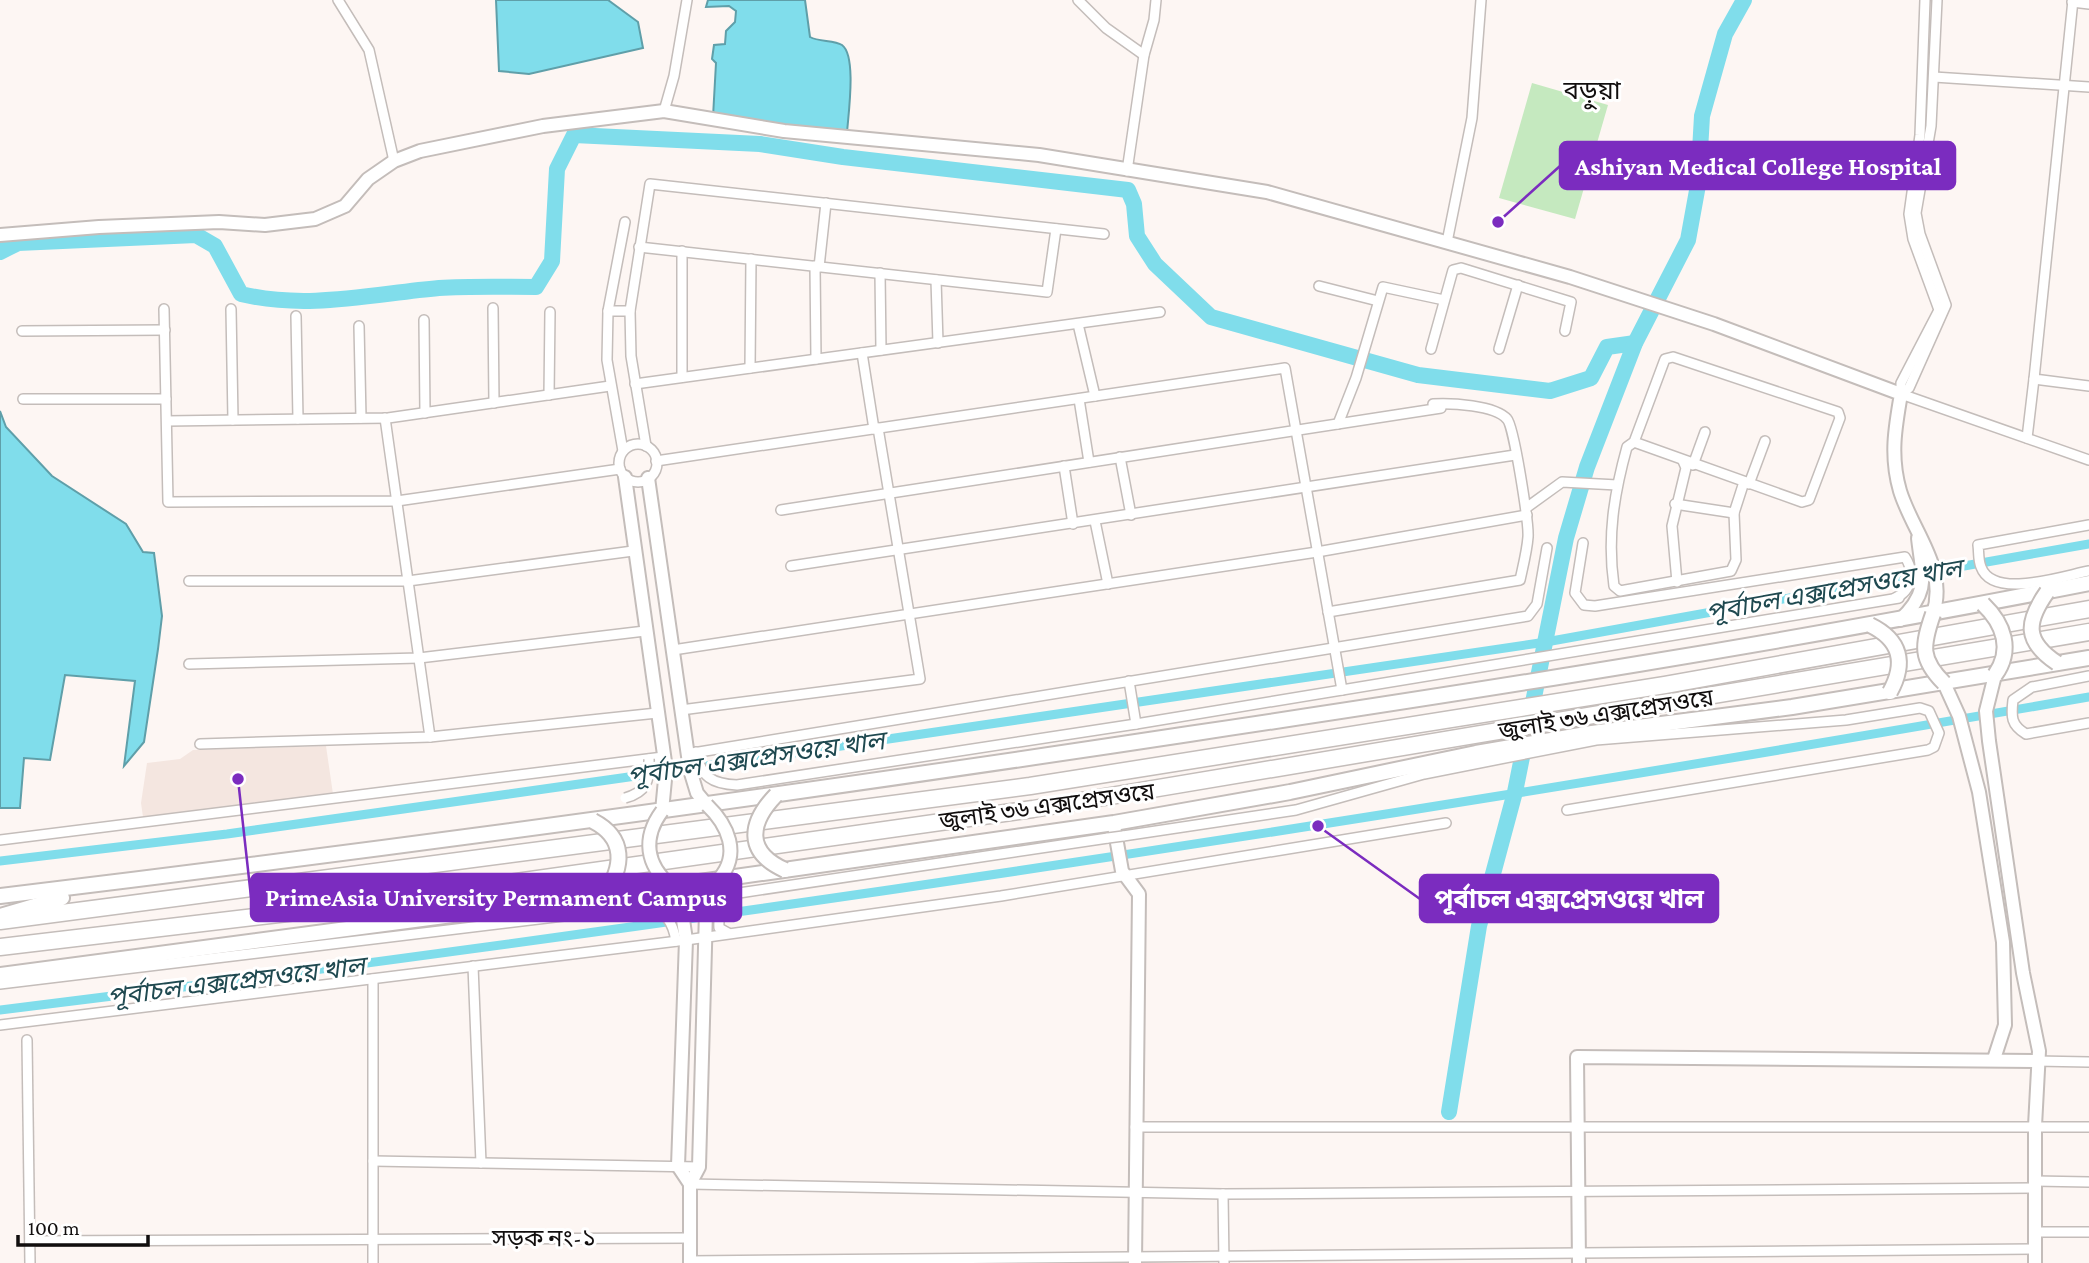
<svg xmlns="http://www.w3.org/2000/svg" width="2089" height="1263" font-family="'Crimson Pro','Noto Sans Bengali',serif">
<style>
.built{fill:#f4e6e0}
.green{fill:#c5e9bf}
.water{fill:#80ddeb;stroke:#5f9fa9;stroke-width:2}
.lines{fill:none;stroke-linecap:round;stroke-linejoin:round}
.canal{stroke:#80ddeb;stroke-width:9}
.river{stroke:#80ddeb;stroke-width:16}
.street-casing{stroke:#c4bdba;stroke-width:12}
.secondary-casing{stroke:#c4bdba;stroke-width:16}
.primary-casing{stroke:#c4bdba;stroke-width:18}
.highway-casing{stroke:#c4bdba;stroke-width:19}
.street{stroke:#fff;stroke-width:9}
.secondary{stroke:#fff;stroke-width:12}
.primary{stroke:#fff;stroke-width:14}
.highway{stroke:#fff;stroke-width:16}
.street-bridge-casing{stroke:#c4bdba;stroke-width:12;stroke-linecap:butt}
.secondary-bridge-casing{stroke:#c4bdba;stroke-width:16;stroke-linecap:butt}
.primary-bridge-casing{stroke:#c4bdba;stroke-width:18;stroke-linecap:butt}
.street-bridge{stroke:#fff;stroke-width:9}
.secondary-bridge{stroke:#fff;stroke-width:12}
.primary-bridge{stroke:#fff;stroke-width:14}
.labels{text-anchor:middle;stroke-width:6;stroke-linejoin:round;paint-order:stroke}
.street-label{font-size:24px;fill:#110e0e;stroke:#fff}
.neighbourhood-label{font-size:26px;fill:#110e0e;stroke:#fff}
.water-label{font-size:26px;font-style:italic;fill:#1f4950;stroke:#fff}
.leader{fill:none;stroke:#7b2cbf;stroke-width:2.5}
.callout-dot{fill:#7b2cbf;stroke:#fff;stroke-width:2.5}
.callout{fill:#7b2cbf;stroke:#7b2cbf;stroke-width:2.5}
.callout-label{font-size:26px;text-anchor:middle;font-weight:bold;fill:#fff}
</style>
<rect width="100%" height="100%" fill="#fdf6f3"/>
<!-- built -->
<polygon class="built" points="326,746 333,794 143,817 141,803 147,763 180,759 193,750"/>
<!-- green -->
<polygon class="green" points="1532,83 1608,105 1575,219 1499,198"/>
<!-- water -->
<g class="water">
<polygon points="496,0 608,0 638,22 643,48 529,74 499,71"/>
<path d="M 708,0 L 805,0 L 810,37 C 819,42 834,40 842,45 C 857,56 848,116 847,133 L 713,117 L 716,63 L 712,59 L 714,45 L 725,44 L 726,31 L 735,22 L 736,11 L 729,6 L 706,7 Z"/>
<polygon points="0,411 6,427 52,476 126,524 143,552 154,553 162,616 158,649 144,742 124,766 135,681 65,675 50,760 24,758 20,808 0,808"/>
</g>
<g class="lines">
<!-- canal -->
<g class="canal">
<polyline points="1930,572 2089,544"/>
<polyline points="0,861 227,834 678,770 1546,642 1916,575"/>
<path d="M 0,1010 C 699,924 1395,818 2089,697"/>
</g>
<!-- river -->
<g class="river">
<path d="M 0,252 L 18,243 L 196,235 L 215,246 L 241,294 C 307,310 372,294 439,288 C 471,286 503,287 536,287 L 552,261 L 557,169 L 574,135 L 760,144 L 843,157 L 1128,190 L 1134,204 L 1137,236 L 1155,264 L 1211,317 L 1418,375 L 1550,391 L 1591,378 L 1607,347 L 1635,343"/>
<polyline points="1449,1112 1479,926 1515,792 1566,538 1587,467 1635,343 1688,240 1698,185 1702,116 1725,34 1744,0"/>
</g>
<defs>
<g id="street">
<polyline points="338,0 369,50 394,161"/>
<polyline points="1078,0 1106,28 1144,55"/>
<polyline points="2073,0 2034,379 2089,386"/>
<polyline points="2072,2 2089,4"/>
<polyline points="1934,77 2089,87"/>
<polyline points="664,111 674,76 687,0"/>
<polyline points="1127,171 1144,55 1154,20 1156,0"/>
<polyline points="1447,242 1472,118 1481,0"/>
<polyline points="639,247 1047,292 1056,229"/>
<polyline points="682,251 682,377"/>
<polyline points="815,266 816,359"/>
<polyline points="819,267 826,203"/>
<polyline points="880,273 881,350"/>
<polyline points="936,280 938,343"/>
<polyline points="1319,286 1378,301"/>
<polyline points="493,308 494,403"/>
<polyline points="164,309 168,502 397,501 620,469"/>
<polyline points="231,309 233,420"/>
<polyline points="608,311 630,311"/>
<polyline points="296,316 298,419"/>
<polyline points="424,320 425,413"/>
<polyline points="1078,324 1095,396"/>
<polyline points="359,326 361,418"/>
<polyline points="22,331 165,330"/>
<polyline points="1431,349 1453,270 1461,268 1571,302 1565,331"/>
<polyline points="1499,349 1518,285"/>
<polyline points="862,353 874,429"/>
<polyline points="750,368 751,259"/>
<polyline points="635,384 1160,312"/>
<polyline points="1901,394 1909,388 1946,305 1920,234 1916,213 1931,126 1937,0"/>
<polyline points="1901,394 1901,383 1939,310 1913,239 1909,214 1920,135 1925,0"/>
<polyline points="1901,394 2089,460"/>
<polyline points="549,395 550,312"/>
<polyline points="23,399 166,399"/>
<polyline points="1079,399 1089,462"/>
<polyline points="385,418 430,737"/>
<polyline points="167,421 388,418 610,386"/>
<polyline points="1338,424 1356,378 1383,287 1444,300"/>
<polyline points="2027,438 2034,379"/>
<path d="M 1634,442 L 1802,502 L 1809,500 L 1840,418 L 1838,412 L 1673,357 L 1665,359 L 1634,442 L 1627,447 C 1614,494 1607,537 1614,586 L 1620,591 L 1731,571 L 1736,560 L 1734,513 L 1744,482"/>
<circle cx="638" cy="463" r="19"/>
<polyline points="646,446 631,356 630,311 650,184 1104,234"/>
<polyline points="623,451 607,360 608,311 625,222"/>
<polyline points="1120,457 1131,515"/>
<polyline points="656,461 1285,368 1342,690"/>
<polyline points="1693,465 1705,432"/>
<polyline points="1064,466 1073,524"/>
<polyline points="1749,484 1765,441"/>
<polyline points="1675,504 1734,513"/>
<polyline points="1526,508 1562,482 1617,485"/>
<polyline points="781,510 1441,408"/>
<polyline points="1095,521 1108,584"/>
<path d="M 2089,525 L 1978,545 C 1979,552 1978,560 1981,567 C 1993,600 2063,576 2089,571"/>
<path d="M 1583,543 L 1575,593 L 1584,605 L 1595,606 L 1905,557 C 1915,572 1912,591 1895,598"/>
<polyline points="791,566 1515,455"/>
<polyline points="189,581 408,581 633,551"/>
<polyline points="1677,582 1672,526 1686,468 1683,461"/>
<path d="M 1328,612 L 1520,580 C 1523,566 1527,551 1528,537 C 1529,524 1514,426 1507,419 C 1495,405 1451,403 1433,404"/>
<polyline points="673,650 1317,552 1527,515"/>
<polyline points="189,664 419,658 645,631"/>
<path d="M 2089,676 L 2032,687 L 2013,700 C 2011,717 2011,725 2026,734 L 2089,723"/>
<polyline points="1129,681 1136,724"/>
<polyline points="681,710 920,679 878,428"/>
<polyline points="200,744 430,737 657,713"/>
<path d="M 696,752 C 701,777 712,784 737,785 L 1136,724 L 1899,598"/>
<polyline points="693,753 1528,616 1537,604 1547,548"/>
<polyline points="1123,836 1296,810 1424,774 1596,740 1846,720 1920,708 1929,711 1939,733 1934,747 1928,750 1567,810"/>
<polyline points="0,840 663,757"/>
<path d="M 728,933 L 719,928 C 718,910 723,900 739,893 L 1108,838"/>
<polyline points="473,966 481,1163"/>
<path d="M 0,984 L 647,906 C 666,911 673,923 676,941"/>
<polyline points="0,1025 686,940 1001,896 1446,823"/>
<polyline points="27,1040 30,1263"/>
<polyline points="2036,1061 2089,1062"/>
<polyline points="1135,1127 2089,1127"/>
<polyline points="373,1161 699,1167"/>
<polyline points="2035,1181 2089,1182"/>
<polyline points="690,1184 1223,1194 2035,1188"/>
<polyline points="1223,1194 1224,1263"/>
<polyline points="2035,1232 2089,1232"/>
<polyline points="30,1241 690,1238"/>
<polyline points="690,1261 2035,1249"/>
<polyline points="373,1263 373,979"/>
</g>
<g id="secondary">
<path d="M 0,235 L 99,227 L 219,222 L 265,225 L 315,219 L 345,206 L 368,179 L 394,161 L 420,151 L 543,126 L 664,111 L 784,131 L 1039,155 L 1267,192 L 1570,277 L 1714,324 L 1901,394 C 1895,428 1890,457 1900,491 C 1913,533 1948,568 1933,614"/>
<polyline points="625,477 666,769 662,811"/>
<polyline points="648,478 690,770 697,793 707,805"/>
<path d="M 1900,620 C 1931,591 1922,575 1918,538"/>
<polyline points="1995,675 1986,711 1989,741 2023,973 2039,1051 2035,1126 2035,1263"/>
<polyline points="1944,683 1959,716 1979,792 2003,942 2005,1025 1994,1059"/>
<polyline points="1114,826 1122,871 1139,894 1135,1263"/>
<polyline points="671,886 682,913 686,940 678,1166 690,1184"/>
<polyline points="690,1263 690,1184 699,1167 706,911 719,879"/>
<polyline points="1579,1263 1577,1057 2036,1061"/>
</g>
<g id="primary">
<path d="M 0,896 C 397,848 793,794 1189,734 C 1490,689 1790,642 2089,583"/>
<polyline points="0,916 62,898"/>
<polyline points="0,975 671,886 1114,823 1290,792 1476,753 1592,733 1792,707 2089,658"/>
</g>
<g id="highway">
<polyline points="0,921 1030,786 1665,685 2089,609"/>
<polyline points="0,947 339,907 1033,809 2089,632"/>
</g>
</defs>
<!-- street casing -->
<use href="#street" class="street-casing"/>
<!-- secondary casing -->
<use href="#secondary" class="secondary-casing"/>
<!-- primary casing -->
<use href="#primary" class="primary-casing"/>
<!-- highway casing -->
<use href="#highway" class="highway-casing"/>
<!-- street -->
<use href="#street" class="street"/>
<!-- secondary -->
<use href="#secondary" class="secondary"/>
<!-- primary -->
<use href="#primary" class="primary"/>
<!-- highway -->
<use href="#highway" class="highway"/>
<defs>
<g id="street-bridge">
<path d="M 625,798 C 647,792 650,780 649,759"/>
<polyline points="1108,838 1123,836"/>
</g>
<g id="secondary-bridge">
<path d="M 707,805 C 728,825 741,854 719,879"/>
<path d="M 662,811 C 642,838 646,865 671,886"/>
</g>
<g id="primary-bridge">
<path d="M 2047,592 C 2026,622 2024,641 2057,663"/>
<path d="M 1983,604 C 2004,624 2013,650 1995,675"/>
<path d="M 1933,614 C 1922,646 1920,659 1944,683"/>
<path d="M 1870,625 C 1901,640 1906,663 1890,692"/>
<path d="M 776,795 C 749,823 745,852 785,870"/>
<path d="M 593,821 C 626,838 624,867 604,895"/>
</g>
</defs>
<!-- street-bridge casing -->
<use href="#street-bridge" class="street-bridge-casing"/>
<!-- secondary-bridge casing -->
<use href="#secondary-bridge" class="secondary-bridge-casing"/>
<!-- primary-bridge casing -->
<use href="#primary-bridge" class="primary-bridge-casing"/>
<!-- street-bridge -->
<use href="#street-bridge" class="street-bridge"/>
<!-- secondary-bridge -->
<use href="#secondary-bridge" class="secondary-bridge"/>
<!-- primary-bridge -->
<use href="#primary-bridge" class="primary-bridge"/>
</g>
<g class="labels">
<!-- street labels -->
<g class="street-label">
<text transform="translate(1606 714) rotate(-9)" y="8">জুলাই ৩৬ এক্সপ্রেসওয়ে</text>
<text transform="translate(1047 806) rotate(-8)" y="8">জুলাই ৩৬ এক্সপ্রেসওয়ে</text>
<text x="544" y="1246">সড়ক নং-১</text>
</g>
<!-- neighbourhood labels -->
<g class="neighbourhood-label">
<text x="1592" y="99">বড়ুয়া</text>
</g>
<!-- water labels -->
<g class="water-label">
<text transform="translate(1834 590) rotate(-10)" y="9">পূর্বাচল এক্সপ্রেসওয়ে খাল</text>
<text transform="translate(756 758) rotate(-8)" y="9">পূর্বাচল এক্সপ্রেসওয়ে খাল</text>
<text transform="translate(236 981) rotate(-7)" y="9">পূর্বাচল এক্সপ্রেসওয়ে খাল</text>
</g>
</g>
<!-- callouts -->
<path class="leader" d="M1498 222L1560 166M238 779L251 897M1318 826L1420 899"/>
<g class="callout-dot">
<circle cx="1498" cy="222" r="7"/>
<circle cx="238" cy="779" r="7"/>
<circle cx="1318" cy="826" r="7"/>
</g>
<g class="callout">
<rect x="1560" y="142" width="395" height="47" rx="7"/>
<rect x="251" y="874" width="490" height="47" rx="7"/>
<rect x="1420" y="875" width="298" height="47" rx="7"/>
</g>
<g class="callout-label">
<text x="1758" y="175">Ashiyan Medical College Hospital</text>
<text x="496" y="906">PrimeAsia University Permament Campus</text>
<text x="1569" y="908">পূর্বাচল এক্সপ্রেসওয়ে খাল</text>
</g>
<!-- scale -->
<path d="M18 1235v10h130v-10" fill="none" stroke="#110e0e" stroke-width="3.5"/>
<text x="28" y="1235" font-size="21" fill="#110e0e" stroke="#ffffff" stroke-width="5" paint-order="stroke">100 m</text>
</svg>
